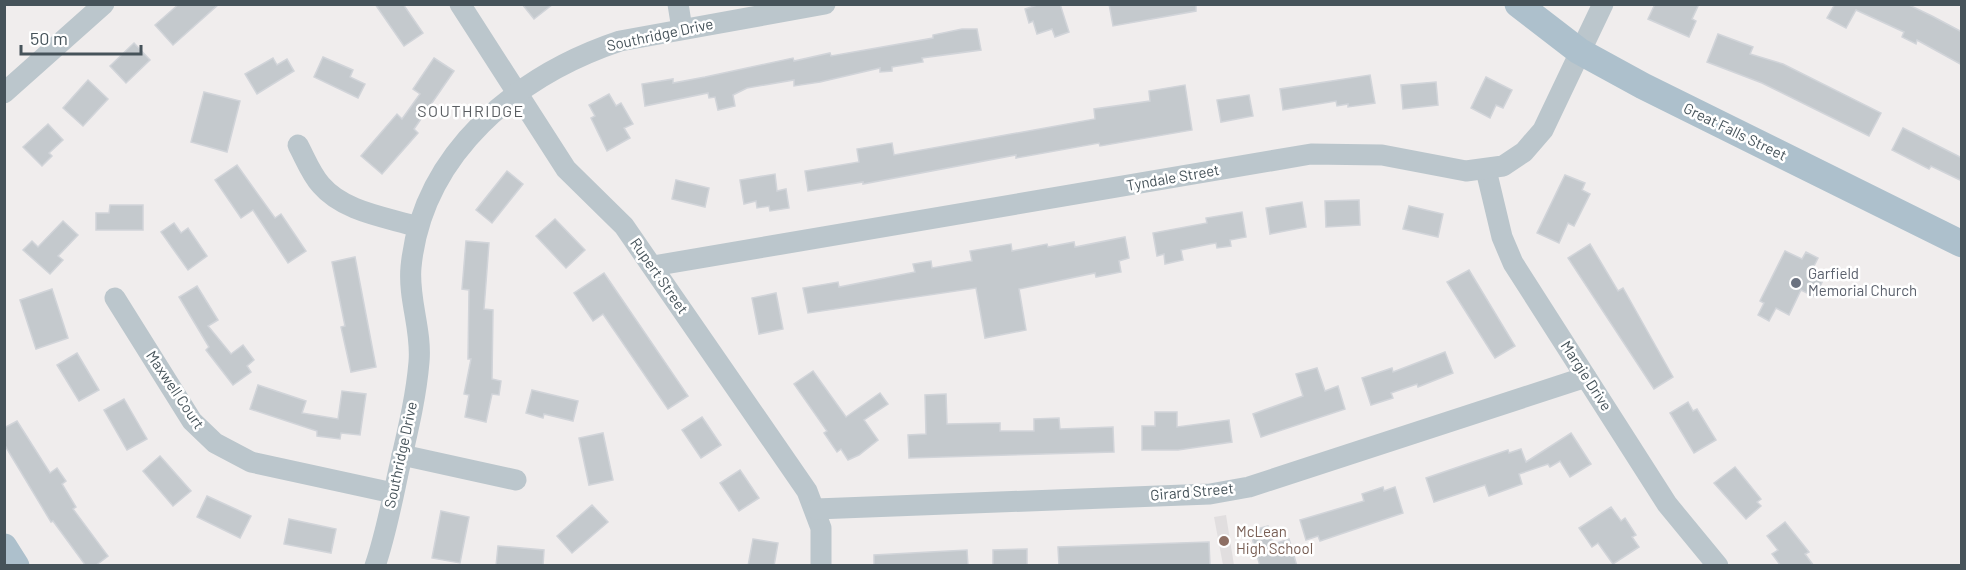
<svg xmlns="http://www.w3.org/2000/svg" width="1966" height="570" font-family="Barlow,sans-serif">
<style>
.education{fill:#e1dedf}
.building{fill:#c4c9cd;stroke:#d1d4d9;stroke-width:1.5}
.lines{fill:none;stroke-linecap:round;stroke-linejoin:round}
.minor{stroke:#bbc6cc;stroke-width:21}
.major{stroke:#adc0cc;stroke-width:27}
.worship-dot{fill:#6b7280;stroke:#fff;stroke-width:2}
.education-dot{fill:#8d6e63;stroke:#fff;stroke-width:2}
.labels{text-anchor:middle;stroke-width:5;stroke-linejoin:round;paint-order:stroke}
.street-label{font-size:15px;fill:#46535a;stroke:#fff}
.worship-label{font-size:15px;fill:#5b616d;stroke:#fff;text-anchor:start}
.education-label{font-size:15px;fill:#785e54;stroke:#fff;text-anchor:start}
.neighbourhood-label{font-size:16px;letter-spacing:1.5px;fill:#5a5e62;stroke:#fff}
</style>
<rect width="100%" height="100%" fill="#f0eded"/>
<!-- education -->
<polygon class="education" points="1226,515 1234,565 1223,565 1214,517"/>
<!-- building -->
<g class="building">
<polygon points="179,4 219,4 173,45 155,25"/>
<polygon points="375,4 403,4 423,33 404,46"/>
<polygon points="522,4 553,4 534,19"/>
<polygon points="1040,4 1060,4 1069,32 1055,37 1052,29 1037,34 1033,21 1029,23 1025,9"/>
<polygon points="1109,4 1196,4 1196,11 1113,26"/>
<polygon points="1655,4 1699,4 1692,19 1696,21 1689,37 1648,19"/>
<polygon points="1835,4 1907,4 1932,16 1962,32 1962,65 1917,40 1916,44 1902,37 1904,32 1856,10 1846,28 1827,18"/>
<polygon points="962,29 977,29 981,50 922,58 923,62 892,67 892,71 880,72 880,68 820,82 794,86 794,80 747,88 733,95 735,106 718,110 715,97 709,98 708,93 645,106 642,84 673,79 673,83 705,77 793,58 794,61 830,53 831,56 933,38 933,35"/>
<polygon points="1718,34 1753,47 1750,54 1783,64 1881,113 1869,136 1762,83 1707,62"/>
<polygon points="134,43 150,60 126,83 110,66"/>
<polygon points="323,57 353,70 350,77 365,84 358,98 314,77"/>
<polygon points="273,58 277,65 287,59 294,71 257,94 245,74"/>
<polygon points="434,58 454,71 414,129 418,133 382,174 361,156 397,114 402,119 420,94 413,89"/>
<polygon points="1370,75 1375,103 1348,107 1348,104 1337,106 1336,101 1283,110 1280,89"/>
<polygon points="1486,77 1512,90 1503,108 1496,105 1490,118 1471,108"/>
<polygon points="88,80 108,99 83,126 63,108"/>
<polygon points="1436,82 1438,105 1403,109 1401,85"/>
<polygon points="1185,85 1192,130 1100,146 1099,143 1016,158 1016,155 863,184 863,182 808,191 805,171 859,162 857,149 892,143 894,155 1095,119 1094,109 1150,101 1149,91"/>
<polygon points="204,92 240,101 227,152 191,142"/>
<polygon points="609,94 616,106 621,103 633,124 624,128 630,138 607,151 591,118 595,116 589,105"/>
<polygon points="1249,95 1253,116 1221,122 1217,100"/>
<polygon points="48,124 63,140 49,153 52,156 42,166 23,147"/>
<polygon points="1903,128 1962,158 1962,181 1931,166 1929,169 1892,150"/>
<polygon points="237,165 275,218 281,214 306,251 288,263 253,210 241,218 215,180"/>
<polygon points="507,171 523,184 492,223 476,210"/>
<polygon points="775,174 777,191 786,189 789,208 770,211 769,206 757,208 756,201 744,204 740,180"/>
<polygon points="1565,175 1585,183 1582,190 1590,194 1574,226 1568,223 1559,243 1537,233"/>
<polygon points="676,180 709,188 705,207 672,199"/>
<polygon points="1359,200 1360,225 1326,227 1325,201"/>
<polygon points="1302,202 1306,227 1270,234 1266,208"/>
<polygon points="110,205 143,205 143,230 96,230 96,213 109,213"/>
<polygon points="1409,206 1443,214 1438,237 1403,229"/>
<polygon points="1242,212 1246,237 1230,240 1231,246 1217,248 1216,243 1210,244 1181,250 1183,260 1165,264 1164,254 1157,256 1153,233 1207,223 1206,218"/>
<polygon points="555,219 585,250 566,268 536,236"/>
<polygon points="63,221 78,235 58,256 63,260 50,274 23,250 32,241 38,247"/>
<polygon points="174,223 181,233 188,228 207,256 188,270 161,232"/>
<polygon points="1125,237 1129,258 1119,261 1121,272 1096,277 1095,273 1019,289 1026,330 985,338 976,288 808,313 803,288 838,282 839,287 915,272 913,264 931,261 932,268 972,261 970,251 1011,244 1012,251 1047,244 1048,247 1074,242 1075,247"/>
<polygon points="466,241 489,243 484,309 493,310 492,379 501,381 499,395 492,394 486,422 465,417 469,395 464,394 471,359 468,359 469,290 462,289"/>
<polygon points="1590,244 1618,291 1623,288 1673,377 1654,389 1568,258"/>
<polygon points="1785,251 1802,259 1806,252 1818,258 1811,272 1824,278 1815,297 1801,290 1789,315 1776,308 1769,321 1758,315 1764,303 1760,301"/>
<polygon points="355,257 376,367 351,372 341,327 345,326 332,262"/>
<polygon points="1469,270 1515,346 1495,358 1447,282"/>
<polygon points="604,273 688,396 668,409 603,314 593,321 574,293"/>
<polygon points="197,286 218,320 208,326 231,354 243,345 254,360 247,366 251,372 233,385 206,350 209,347 179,297"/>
<polygon points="52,289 68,338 36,349 20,300"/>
<polygon points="776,293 783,329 759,334 752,298"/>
<polygon points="1445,352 1453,373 1418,387 1417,384 1391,393 1393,398 1371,405 1362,378 1392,368 1393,372"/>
<polygon points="77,353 99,390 79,401 57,365"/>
<polygon points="1317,368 1325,391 1338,386 1345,409 1261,437 1253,414 1303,396 1296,374"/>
<polygon points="813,371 846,417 880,393 888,404 864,420 878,440 859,455 848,460 841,449 837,452 824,433 827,431 794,384"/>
<polygon points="258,385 306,401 302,413 338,419 342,391 366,394 360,435 341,433 340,439 317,436 317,431 250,409"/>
<polygon points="532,390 578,401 573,421 544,414 543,418 526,413"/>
<polygon points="946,394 947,424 1000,423 1000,431 1034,431 1034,419 1059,418 1060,429 1113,427 1114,452 909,458 908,435 926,434 925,395"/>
<polygon points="124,399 147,439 127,450 104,410"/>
<polygon points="1688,402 1693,411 1697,409 1716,440 1694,453 1670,413"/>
<polygon points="1155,412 1177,412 1177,427 1229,420 1232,442 1178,450 1142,450 1142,426 1155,426"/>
<polygon points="702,417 721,445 701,458 682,430"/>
<polygon points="17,421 50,473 57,468 66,481 62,484 76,507 73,509 108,556 95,566 86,566 53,521 51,522 4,444 4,428"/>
<polygon points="603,433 613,480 589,485 579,438"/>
<polygon points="1571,433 1591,464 1570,477 1560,461 1550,467 1548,464 1519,474 1522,484 1489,496 1485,485 1434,502 1426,478 1508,450 1509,453 1521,449 1526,462"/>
<polygon points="160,456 191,491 173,506 143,471"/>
<polygon points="1735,467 1761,499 1757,502 1761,506 1746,519 1714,483"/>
<polygon points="740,470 759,498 739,511 720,483"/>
<polygon points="1383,487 1384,491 1395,487 1403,513 1320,541 1318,536 1306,540 1300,520 1364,501 1362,494"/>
<polygon points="207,496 251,516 240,538 197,517"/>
<polygon points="592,505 608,522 572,553 557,536"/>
<polygon points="1611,507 1621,521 1625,518 1636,535 1632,537 1639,547 1613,564 1598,543 1592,547 1579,528"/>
<polygon points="441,511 469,517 460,563 432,558"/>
<polygon points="289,519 336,529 331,553 284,544"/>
<polygon points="1785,522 1809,552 1805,554 1814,566 1781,566 1772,554 1778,550 1767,536"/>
<polygon points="1268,526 1274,544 1289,539 1297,566 1260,566 1250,531"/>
<polygon points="753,539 778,543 774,566 748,566"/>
<polygon points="1209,542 1210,566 1059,566 1058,547"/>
<polygon points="498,546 544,550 543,566 496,566"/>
<polygon points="1027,549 1027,566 993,566 993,550"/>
<polygon points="967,550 968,566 874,566 874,555"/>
</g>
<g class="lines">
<!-- minor -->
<g class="minor">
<polyline points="460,4 566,169 624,226 807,491 821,528 821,566"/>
<polyline points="678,4 682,29"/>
<polyline points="4,93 104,4"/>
<path d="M 298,145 C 305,158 311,174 321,185 C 344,212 386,217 418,227"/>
<polyline points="1486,170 1502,237 1513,263 1667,504 1718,566"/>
<polyline points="653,266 1311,154 1382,155 1466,171 1503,166 1524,152 1543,130 1603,4"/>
<polyline points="115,298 192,421 215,443 251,462 393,493"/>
<polyline points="402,455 516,480"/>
<polyline points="816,509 1210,494 1249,487 1586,377"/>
<path d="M 375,566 C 386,534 392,501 399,469 C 407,434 416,398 419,362 C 422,330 408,299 411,267 C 422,153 518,75 620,41 L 825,4"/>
</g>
<!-- major -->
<g class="major">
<polyline points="1518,4 1579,51 1643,86 1962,244"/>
<polyline points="4,547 16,566"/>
</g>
</g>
<!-- markers -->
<circle class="worship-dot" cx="1796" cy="283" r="6"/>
<circle class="education-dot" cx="1224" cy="541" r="6"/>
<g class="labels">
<!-- street labels -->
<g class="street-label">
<text transform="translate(660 35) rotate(-12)" y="5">Southridge Drive</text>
<text transform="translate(1735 132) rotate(26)" y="5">Great Falls Street</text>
<text transform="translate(1173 178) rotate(-10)" y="5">Tyndale Street</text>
<text transform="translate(659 276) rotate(55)" y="5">Rupert Street</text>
<text transform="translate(1586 376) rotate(57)" y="5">Margie Drive</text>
<text transform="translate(175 390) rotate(56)" y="5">Maxwell Court</text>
<text transform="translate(401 455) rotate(-78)" y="5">Southridge Drive</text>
<text transform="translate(1192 492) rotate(-5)" y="5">Girard Street</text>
</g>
<!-- worship labels -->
<g class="worship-label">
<text x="1808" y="279">Garfield<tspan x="1808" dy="17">Memorial Church</tspan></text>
</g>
<!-- education labels -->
<g class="education-label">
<text x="1236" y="537">McLean<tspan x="1236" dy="17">High School</tspan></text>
</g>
<!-- neighbourhood labels -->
<g class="neighbourhood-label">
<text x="471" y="117">SOUTHRIDGE</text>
</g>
</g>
<!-- border -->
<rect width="1966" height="570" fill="none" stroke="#46535a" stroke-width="12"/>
<!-- scale -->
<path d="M21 45v9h120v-9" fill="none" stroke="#46535a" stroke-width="3"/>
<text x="30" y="45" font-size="18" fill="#46535a" stroke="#ffffff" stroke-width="4.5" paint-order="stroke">50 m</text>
</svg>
